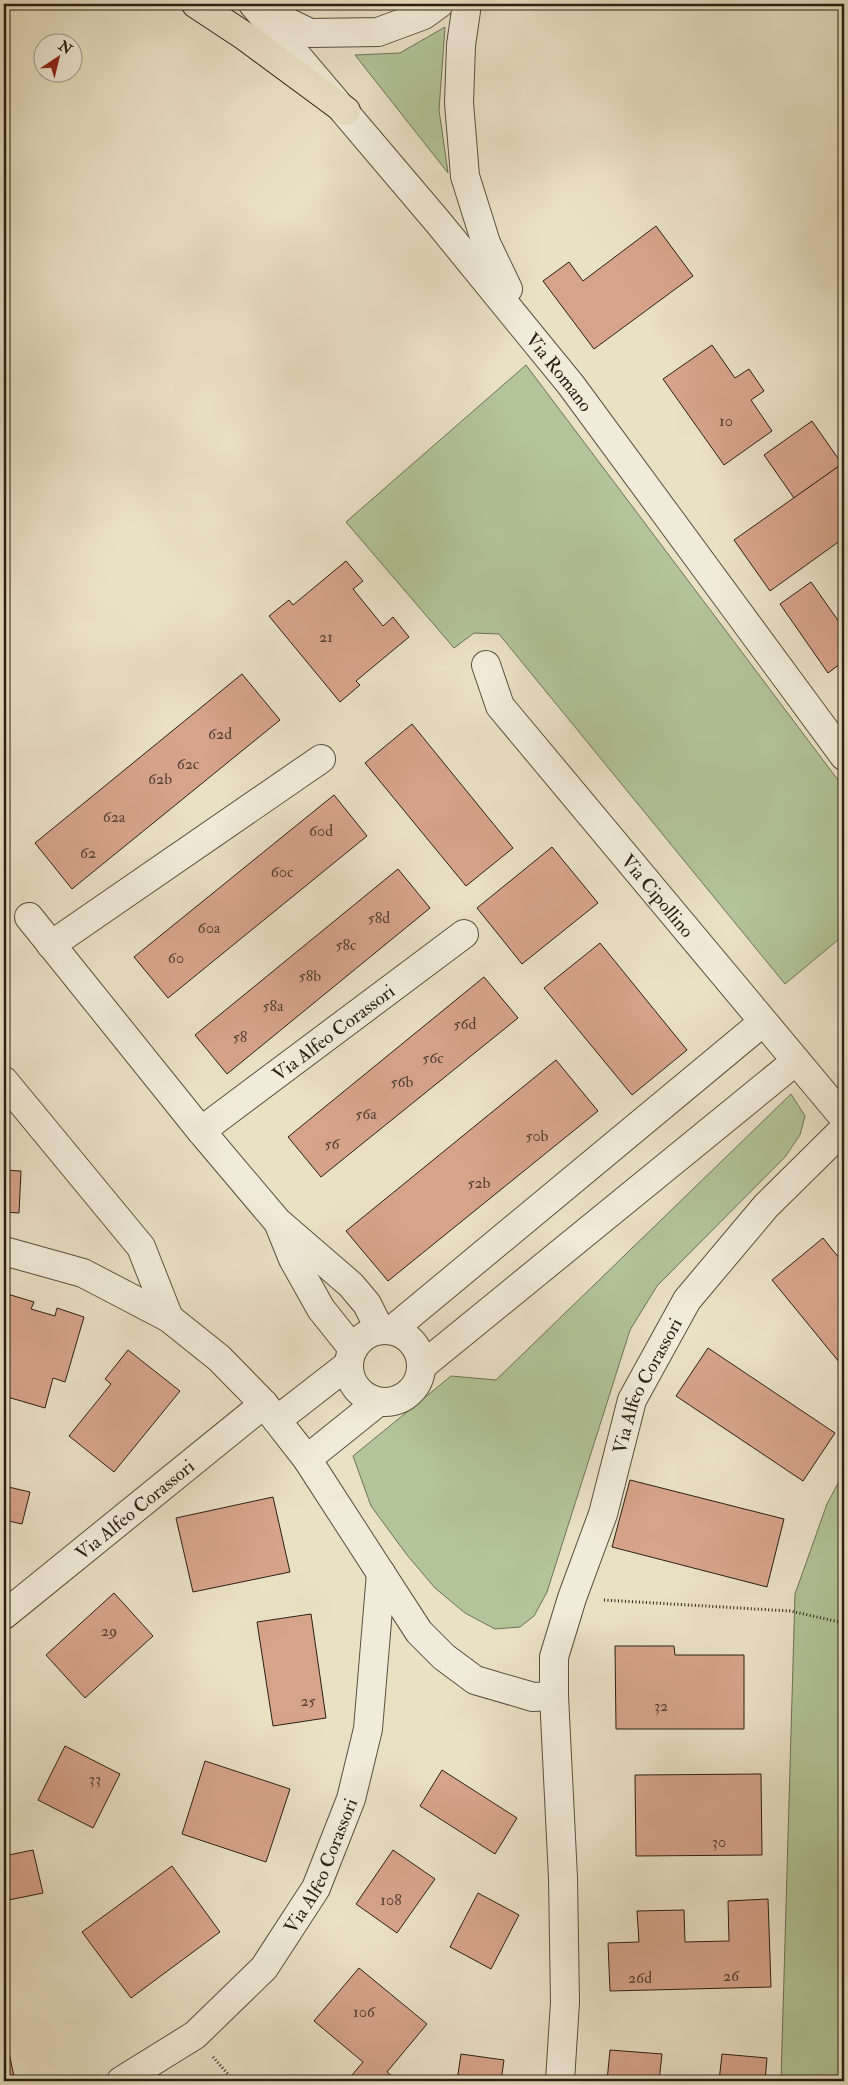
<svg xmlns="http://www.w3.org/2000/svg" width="848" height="2085" font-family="'IM FELL Double Pica',serif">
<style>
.green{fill:#b2c498;stroke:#6e7256}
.building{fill:#d7a38b;stroke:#292015}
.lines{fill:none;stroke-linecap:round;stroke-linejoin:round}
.minor-casing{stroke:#595041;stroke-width:30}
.highway-casing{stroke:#292015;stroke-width:30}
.path{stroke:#292015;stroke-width:3;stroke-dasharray:1 2.5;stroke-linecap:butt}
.minor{stroke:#f1ecd9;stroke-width:28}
.highway{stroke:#eae1c5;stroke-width:28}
.labels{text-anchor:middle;stroke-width:4;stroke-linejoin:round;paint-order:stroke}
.number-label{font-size:16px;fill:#544132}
.street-label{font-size:19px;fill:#292015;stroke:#f1ecd9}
</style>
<rect width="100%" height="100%" fill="#eae1c5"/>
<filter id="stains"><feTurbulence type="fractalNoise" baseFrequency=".004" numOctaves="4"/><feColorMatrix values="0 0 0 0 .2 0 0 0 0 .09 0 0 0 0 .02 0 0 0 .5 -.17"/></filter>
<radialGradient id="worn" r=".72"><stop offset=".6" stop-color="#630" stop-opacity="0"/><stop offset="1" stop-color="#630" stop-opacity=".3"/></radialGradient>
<!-- green -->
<g class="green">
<polygon points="445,27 439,110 448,173 355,55 400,53"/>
<polygon points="526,365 844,788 844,935 785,984 499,634 474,633 454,648 346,522"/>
<polygon points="791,1094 805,1116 800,1135 785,1157 657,1286 630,1330 547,1592 534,1616 520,1627 495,1629 465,1613 435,1588 407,1555 371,1506 353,1456 451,1376 496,1380"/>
<polygon points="844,1472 844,2081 781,2081 795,1594 827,1504"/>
</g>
<!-- building -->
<g class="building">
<polygon points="656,226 693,276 594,349 543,281 569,262 583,281"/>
<polygon points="712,345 735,378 749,369 764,391 751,400 772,431 724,465 663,379"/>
<polygon points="812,421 842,464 794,498 764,455"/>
<polygon points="839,466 844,474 844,502 839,506 844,514 844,538 770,591 734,540"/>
<polygon points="346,561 363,581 353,589 383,626 393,617 409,637 356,681 360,685 340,702 269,616 289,600 293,605"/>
<polygon points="811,582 844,629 844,661 828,673 780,604"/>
<polygon points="242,674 280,720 72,889 35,843"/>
<polygon points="412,724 513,848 466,886 365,763"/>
<polygon points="334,795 367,836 168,998 134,957"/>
<polygon points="552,847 598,903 522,964 477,908"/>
<polygon points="398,869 430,908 227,1074 195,1035"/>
<polygon points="600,943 687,1050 632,1095 544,988"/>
<polygon points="484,977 518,1018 321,1177 288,1137"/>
<polygon points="556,1060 598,1111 388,1281 346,1231"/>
<polygon points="4,1170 21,1171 19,1213 4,1212"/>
<polygon points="823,1238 844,1264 844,1368 772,1280"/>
<polygon points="4,1293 34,1302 31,1309 55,1316 57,1308 84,1317 65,1382 53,1378 45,1408 4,1396"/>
<polygon points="708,1348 835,1433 803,1481 676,1396"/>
<polygon points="128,1350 180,1391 114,1472 69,1436 111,1384 105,1379"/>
<polygon points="630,1480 784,1519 767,1587 612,1547"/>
<polygon points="4,1486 30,1492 22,1524 4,1520"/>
<polygon points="273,1497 290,1572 193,1592 176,1518"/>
<polygon points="114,1593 153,1636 85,1698 46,1655"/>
<polygon points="311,1614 326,1718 273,1726 257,1622"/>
<polygon points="615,1646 674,1646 675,1655 744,1655 744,1729 616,1729"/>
<polygon points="65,1746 120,1774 93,1828 38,1800"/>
<polygon points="205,1761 290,1789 266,1862 182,1834"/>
<polygon points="442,1770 517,1818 495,1854 420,1806"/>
<polygon points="761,1774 762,1855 636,1856 635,1775"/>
<polygon points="33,1850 43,1893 4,1901 4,1856"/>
<polygon points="393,1850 435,1879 397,1933 356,1904"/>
<polygon points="172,1866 220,1932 131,1998 82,1932"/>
<polygon points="478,1893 519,1915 491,1969 450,1947"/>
<polygon points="768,1899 771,1987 610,1991 608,1943 639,1942 637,1911 684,1910 685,1942 729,1941 728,1901"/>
<polygon points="359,1968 427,2024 387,2072 398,2081 347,2081 363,2062 314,2021"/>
<polygon points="4,2029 15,2081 4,2081"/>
<polygon points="610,2050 662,2054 659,2081 666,2081 607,2081"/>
<polygon points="461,2054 504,2060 501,2081 457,2081"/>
<polygon points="722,2054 767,2058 765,2081 719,2081"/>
</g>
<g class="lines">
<defs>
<g id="minor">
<path id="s1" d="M 253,4 L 438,222 L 571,385 L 844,756"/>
<polyline points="467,4 461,45 459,103 465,176 486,243 508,289"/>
<polyline points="267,12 310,33 378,32 424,15 439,4"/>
<path id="s2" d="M 486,665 L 500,706 L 844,1118"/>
<polyline points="29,917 201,1131 277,1221 351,1285 367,1304 380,1330"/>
<polyline points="51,945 321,759"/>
<polyline points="4,1081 141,1247 169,1318"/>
<path id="s3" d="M 201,1131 L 464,934"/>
<polyline points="280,1227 293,1259 321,1309 353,1349"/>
<polyline points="4,1251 83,1273 169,1318 219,1358 264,1404 307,1459 419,1632 444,1657 475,1680 533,1697 554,1696"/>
<circle cx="385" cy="1366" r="36"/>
<polyline points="392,1330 763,1022"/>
<polyline points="422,1366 796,1061"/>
<polyline points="277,1420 349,1364"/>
<polyline points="307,1459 378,1402"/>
<path id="s4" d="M 4,1615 L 264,1404"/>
<path id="s5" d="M 121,2081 L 195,2035 L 264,1968 L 316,1888 L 351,1799 L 368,1729 L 381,1573"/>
<path id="s6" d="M 560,2081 L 565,2002 L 563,1878 L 554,1696 L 554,1657 L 572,1598 L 603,1514 L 632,1400 L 687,1300 L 766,1206 L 844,1129"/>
</g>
<polyline id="highway" points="196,4 243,35 346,111"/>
</defs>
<!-- minor casing -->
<use href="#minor" class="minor-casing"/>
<!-- highway casing -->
<use href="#highway" class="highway-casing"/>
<!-- path -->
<g class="path">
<polyline points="604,1600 790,1611 844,1623"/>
<polyline points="213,2057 234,2081"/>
</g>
<!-- minor -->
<use href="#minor" class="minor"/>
<!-- highway -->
<use href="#highway" class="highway"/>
</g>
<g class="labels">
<!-- number labels -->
<g class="number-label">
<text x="726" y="426">10</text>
<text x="326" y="642">21</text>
<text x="220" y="739">62d</text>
<text x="188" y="769">62c</text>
<text x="160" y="784">62b</text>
<text x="114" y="822">62a</text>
<text x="321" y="836">60d</text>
<text x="88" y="858">62</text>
<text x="282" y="877">60c</text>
<text x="379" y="923">58d</text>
<text x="209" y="933">60a</text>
<text x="346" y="950">58c</text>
<text x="176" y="963">60</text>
<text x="310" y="981">58b</text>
<text x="273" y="1011">58a</text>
<text x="465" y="1029">56d</text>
<text x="240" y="1042">58</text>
<text x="433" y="1063">56c</text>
<text x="402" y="1087">56b</text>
<text x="366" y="1119">56a</text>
<text x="537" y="1141">50b</text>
<text x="332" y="1149">56</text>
<text x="479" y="1188">52b</text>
<text x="109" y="1636">29</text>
<text x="308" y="1706">25</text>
<text x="661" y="1711">32</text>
<text x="95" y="1784">33</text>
<text x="719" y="1847">30</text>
<text x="391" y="1905">108</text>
<text x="731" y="1981">26</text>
<text x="640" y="1983">26d</text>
<text x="364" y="2017">106</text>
</g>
<!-- street labels -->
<g class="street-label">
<text dy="7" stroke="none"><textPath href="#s1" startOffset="479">Via Romano</textPath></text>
<text dy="7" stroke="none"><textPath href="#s2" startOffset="290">Via Cipollino</textPath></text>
<text dy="7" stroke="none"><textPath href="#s3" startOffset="165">Via Alfeo Corassori</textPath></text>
<text dy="7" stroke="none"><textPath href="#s6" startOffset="712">Via Alfeo Corassori</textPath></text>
<text dy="7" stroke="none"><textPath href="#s4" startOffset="168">Via Alfeo Corassori</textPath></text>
<text dy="7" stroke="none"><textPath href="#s5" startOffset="301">Via Alfeo Corassori</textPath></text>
</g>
</g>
<!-- margin -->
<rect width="848" height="2085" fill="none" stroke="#eae1c5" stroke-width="20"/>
<rect x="5" y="5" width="838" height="2075" fill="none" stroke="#292015" stroke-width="2.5"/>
<rect x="10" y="10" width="828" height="2065" fill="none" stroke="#292015"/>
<!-- north arrow -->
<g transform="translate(58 58) rotate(35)"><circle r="24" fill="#f1ecd9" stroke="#a19a8b"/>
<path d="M0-4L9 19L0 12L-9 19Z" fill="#8f2418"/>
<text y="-8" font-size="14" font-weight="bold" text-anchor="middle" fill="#292015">N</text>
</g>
<rect width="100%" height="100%" filter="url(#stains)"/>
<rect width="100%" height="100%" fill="url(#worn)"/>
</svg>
